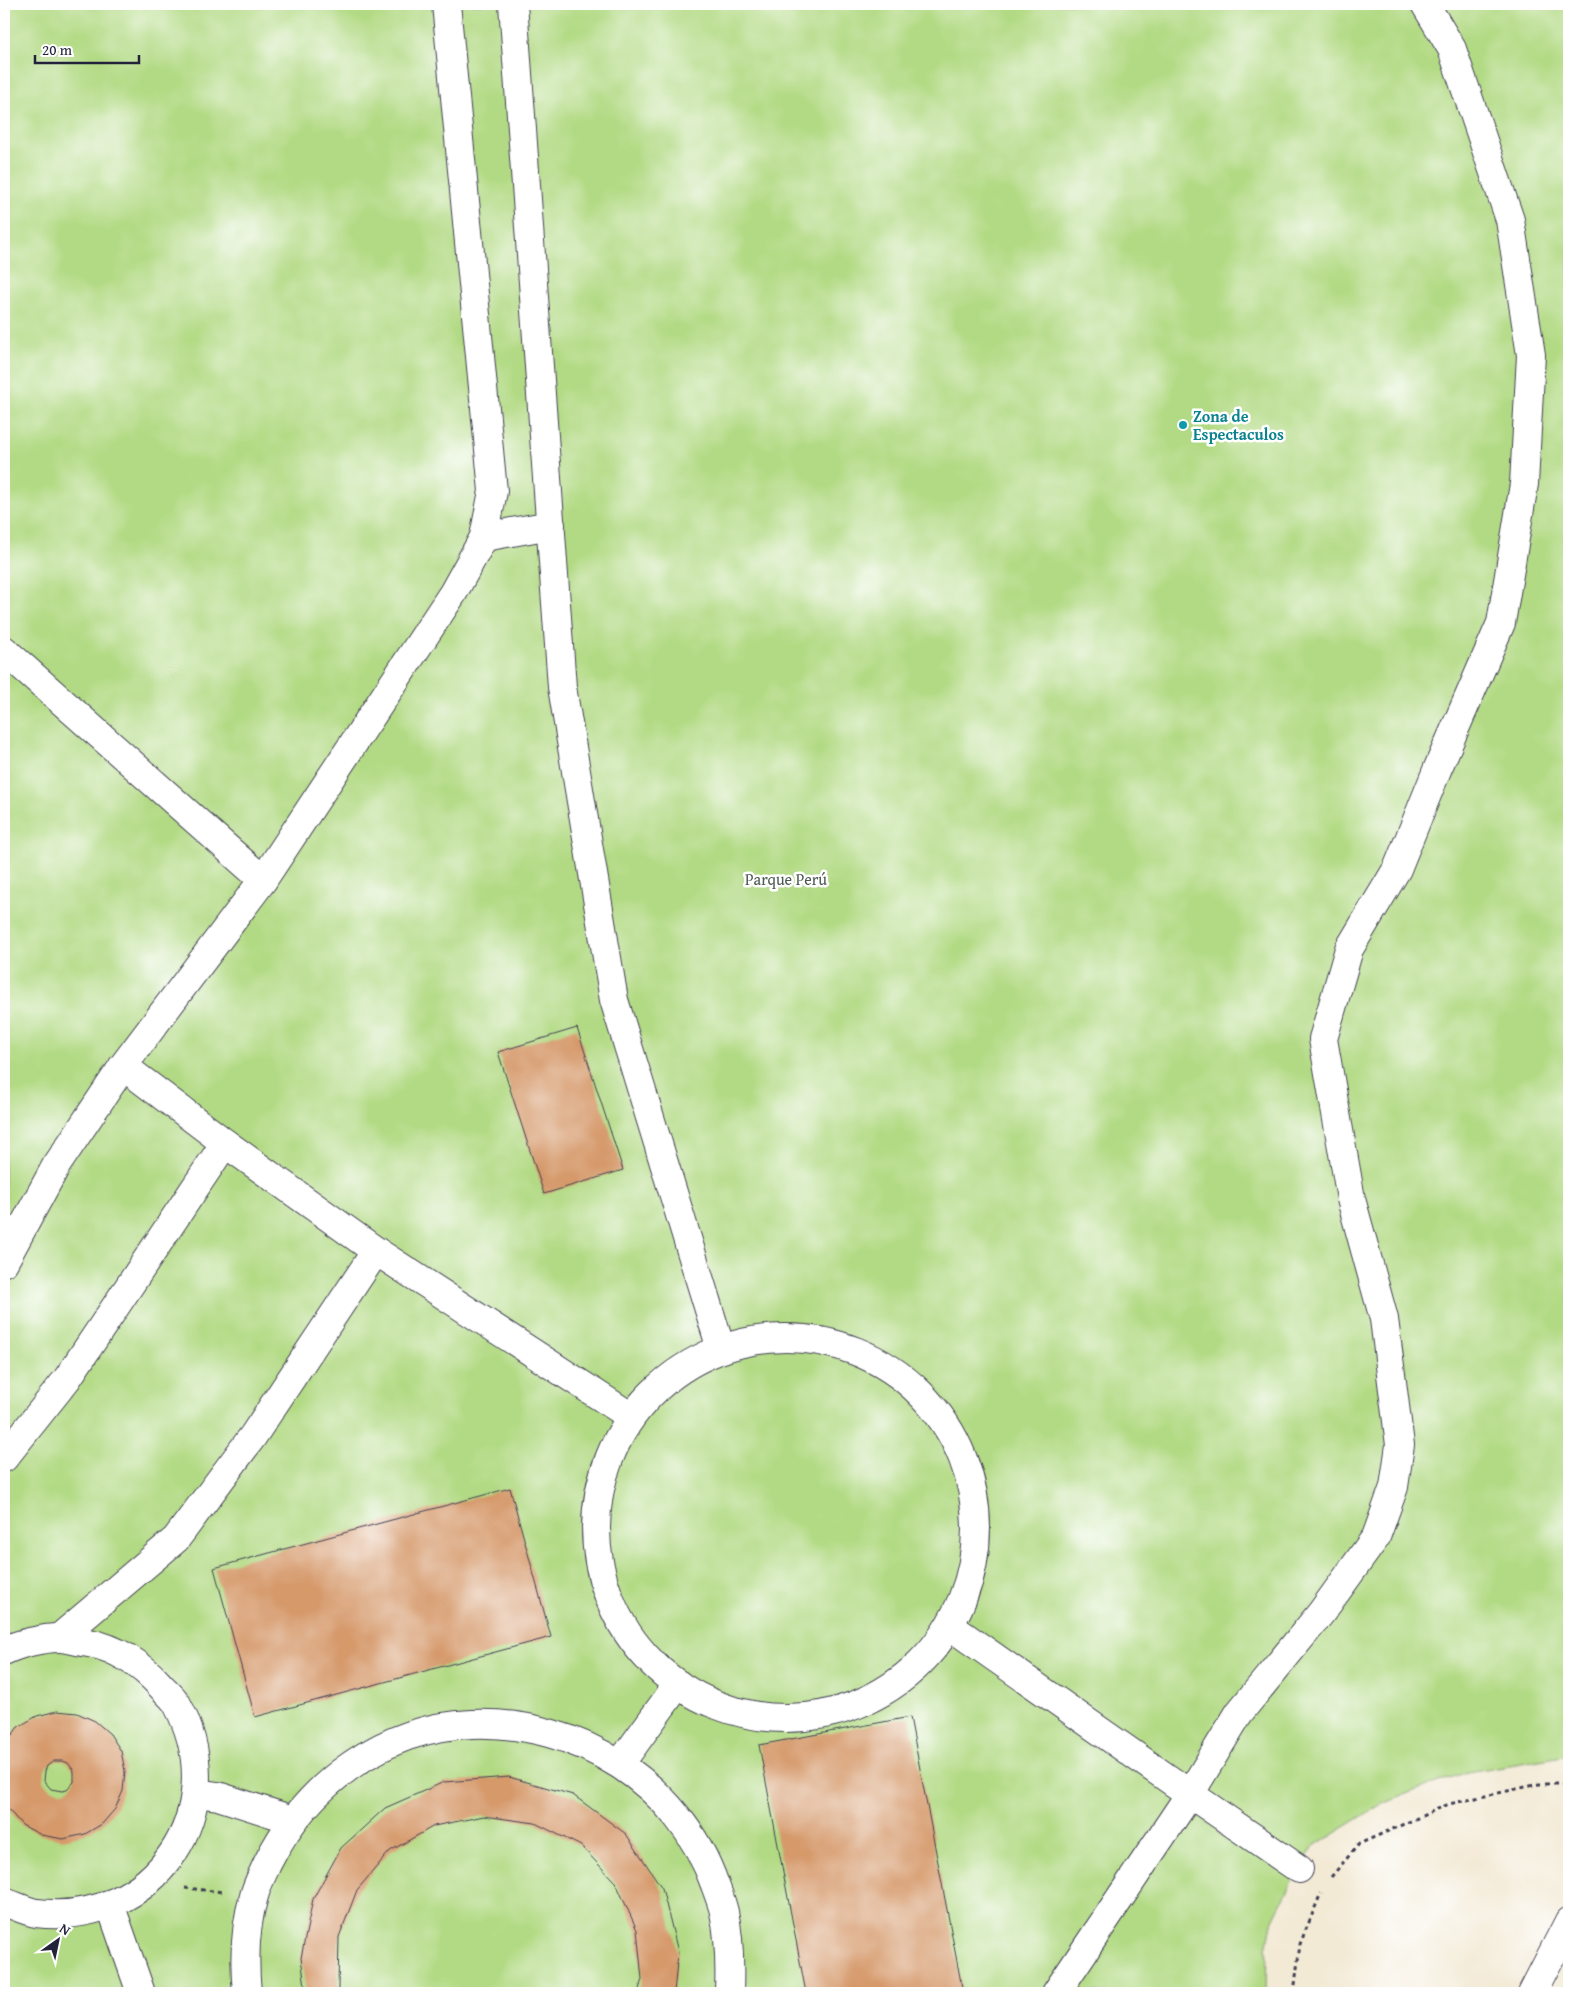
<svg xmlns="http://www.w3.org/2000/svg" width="1573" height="1997" font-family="'Gentium Book Plus',serif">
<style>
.green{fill:#b2da84;stroke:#6a7e60}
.building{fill:#d5996a;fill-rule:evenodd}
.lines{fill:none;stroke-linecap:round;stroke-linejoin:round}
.minor-casing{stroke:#414052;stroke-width:30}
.major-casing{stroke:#414052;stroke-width:30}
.path{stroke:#414052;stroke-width:3;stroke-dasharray:4 4;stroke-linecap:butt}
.minor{stroke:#fff;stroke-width:28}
.major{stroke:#fff;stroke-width:28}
.culture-dot{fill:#0f9aa8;stroke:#fff;stroke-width:2}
.labels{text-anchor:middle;stroke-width:5;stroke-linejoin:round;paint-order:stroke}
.culture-label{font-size:16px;font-weight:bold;fill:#0d838f;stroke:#fff;text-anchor:start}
.park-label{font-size:16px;fill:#4d5951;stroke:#fff}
</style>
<rect width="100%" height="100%" fill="#fff"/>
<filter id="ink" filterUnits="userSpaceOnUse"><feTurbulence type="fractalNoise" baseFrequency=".02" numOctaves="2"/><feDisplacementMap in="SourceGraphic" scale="10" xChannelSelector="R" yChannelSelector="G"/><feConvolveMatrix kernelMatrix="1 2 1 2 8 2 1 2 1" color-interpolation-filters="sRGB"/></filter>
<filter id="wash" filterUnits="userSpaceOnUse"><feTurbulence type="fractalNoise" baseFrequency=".0096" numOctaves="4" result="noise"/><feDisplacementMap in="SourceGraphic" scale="20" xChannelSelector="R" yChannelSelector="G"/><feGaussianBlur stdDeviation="1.12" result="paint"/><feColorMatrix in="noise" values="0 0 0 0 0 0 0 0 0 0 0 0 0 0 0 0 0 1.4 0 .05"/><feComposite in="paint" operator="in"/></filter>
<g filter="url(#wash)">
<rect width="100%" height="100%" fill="#f3ead5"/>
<!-- green -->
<polygon class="green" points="4,4 1569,4 1569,1755 1468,1772 1427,1786 1385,1802 1314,1846 1293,1879 1273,1919 1267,1948 1266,1993 4,1993"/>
<g id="blocks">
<!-- building -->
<g class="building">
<polygon points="577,1028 623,1170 544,1194 498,1052"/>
<polygon points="510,1488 551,1637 255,1717 214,1568"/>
<path d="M 57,1711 L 77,1713 L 95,1721 L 110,1734 L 121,1751 L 125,1771 L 123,1791 L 115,1809 L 102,1824 L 85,1834 L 63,1839 L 41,1835 L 22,1825 L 7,1808 L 4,1801 L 5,1745 L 18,1727 L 37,1716 ZM 54,1761 L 63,1761 L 68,1763 L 74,1771 L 74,1782 L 67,1790 L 62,1791 L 51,1789 L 44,1781 L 45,1771 L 47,1766 Z"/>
<polygon points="910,1717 963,1993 806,1993 759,1745"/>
<polygon points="509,1777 573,1795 626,1834 662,1888 678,1952 674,1993 638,1993 642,1979 637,1930 616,1883 581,1846 535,1823 484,1816 434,1826 390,1851 357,1890 339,1937 338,1988 339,1993 306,1993 301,1958 313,1899 341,1848 385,1808 444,1782"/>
</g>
</g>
</g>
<g filter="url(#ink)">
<use href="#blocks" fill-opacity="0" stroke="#414052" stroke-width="1"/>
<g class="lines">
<defs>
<g id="minor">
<polyline points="513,4 562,687 614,1000 721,1349"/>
<polyline points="484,537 551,525"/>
<polyline points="4,650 263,880"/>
<polyline points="123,1066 225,1143"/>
<polyline points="4,1262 56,1166 123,1066 263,880 453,593 484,537 493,491 446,4"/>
<circle cx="786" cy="1528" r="190"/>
<polyline points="4,1458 67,1379 225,1143 376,1251"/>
<polyline points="950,1626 1190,1794 1239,1713 1321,1613 1376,1537 1394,1487 1400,1445 1384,1319 1351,1199 1323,1039 1349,949 1397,869 1437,770 1501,623 1524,484 1531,355 1510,220 1452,49 1425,4"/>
<polyline points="59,1638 176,1539 253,1436 376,1251 630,1416"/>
<path d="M 4,1651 C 17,1644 43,1638 59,1638 C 68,1638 79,1642 89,1643 C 116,1648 141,1664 159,1684 C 165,1691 173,1697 177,1704 C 234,1810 155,1927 36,1913 C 25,1911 14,1905 4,1902"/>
<polyline points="620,1764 678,1684"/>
<polyline points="196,1793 218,1796 293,1820"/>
<polyline points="110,1904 141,1993"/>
<path d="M 247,1993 C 244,1962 245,1926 254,1896 C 257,1884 263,1873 268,1862 C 307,1784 384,1727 472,1724 C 578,1720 680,1784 715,1885 C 718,1893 722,1903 724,1912 C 730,1939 730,1966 729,1993"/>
<polyline points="1056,1993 1190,1794 1299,1869"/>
</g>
<polyline id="major" points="1532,1993 1569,1921"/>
</defs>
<!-- minor casing -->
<use href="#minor" class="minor-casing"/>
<!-- major casing -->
<use href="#major" class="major-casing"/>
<!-- path -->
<g class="path">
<polyline points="1331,1877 1359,1844 1449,1804 1539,1784 1569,1784"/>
<polyline points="185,1888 223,1892"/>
<polyline points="1294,1993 1300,1944 1321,1893"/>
</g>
<!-- minor -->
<use href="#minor" class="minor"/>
<!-- major -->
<use href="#major" class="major"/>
</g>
</g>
<!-- markers -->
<circle class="culture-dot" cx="1183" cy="425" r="5"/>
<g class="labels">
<!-- culture labels -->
<g class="culture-label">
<text x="1193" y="422">Zona de<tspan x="1193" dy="18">Espectaculos</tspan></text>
</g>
<!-- park labels -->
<g class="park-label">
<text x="786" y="885">Parque Perú</text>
</g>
</g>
<!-- margin -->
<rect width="1573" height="1997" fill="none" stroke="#fff" stroke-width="20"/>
<!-- north arrow -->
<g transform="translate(58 1940) rotate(33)" stroke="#ffffff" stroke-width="4" paint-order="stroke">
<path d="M0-4L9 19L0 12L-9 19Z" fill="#22223b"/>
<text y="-8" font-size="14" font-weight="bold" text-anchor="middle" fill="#22223b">N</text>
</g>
<!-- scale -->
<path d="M35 55v8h104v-8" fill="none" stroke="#22223b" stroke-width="2.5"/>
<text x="42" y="55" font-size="15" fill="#22223b" stroke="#ffffff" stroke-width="4" paint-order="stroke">20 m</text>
</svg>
